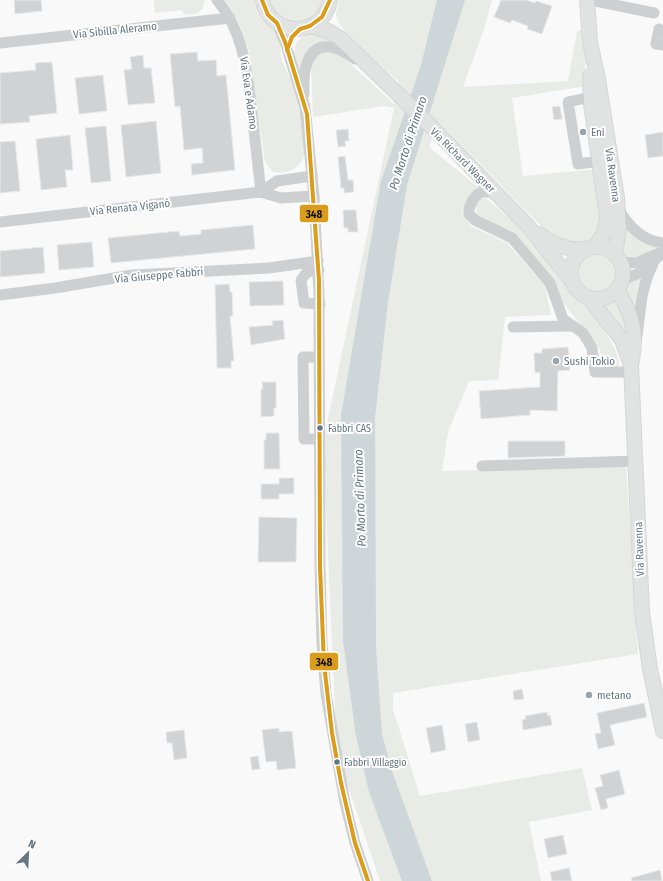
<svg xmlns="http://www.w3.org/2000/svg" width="663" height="881" font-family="'Fira Sans Condensed',sans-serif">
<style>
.green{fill:#e8ebe6}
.water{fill:#ced6d9}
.building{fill:#d0d2d3;stroke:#e8e8e8}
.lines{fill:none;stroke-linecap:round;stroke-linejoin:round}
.major-casing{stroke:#d5d6d7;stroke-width:16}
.minor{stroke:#cecfd0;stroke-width:11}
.major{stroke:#e1e2e2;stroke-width:14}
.bus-1-casing{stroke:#fff;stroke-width:7}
.bus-1{stroke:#da9c1a;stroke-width:4}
.poi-dot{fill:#99a4ac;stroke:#fff;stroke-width:1.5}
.bus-dot{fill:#657683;stroke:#fff;stroke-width:1.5}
.labels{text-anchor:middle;stroke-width:4;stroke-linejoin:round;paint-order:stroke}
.bus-label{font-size:10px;fill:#657683;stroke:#fff;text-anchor:start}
.street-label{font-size:11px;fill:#657683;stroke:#fff}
.poi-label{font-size:11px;fill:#657683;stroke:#fff;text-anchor:start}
.water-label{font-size:12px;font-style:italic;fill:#60757c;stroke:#fff}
.line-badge{stroke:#fff;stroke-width:1.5}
.pale-badge-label{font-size:11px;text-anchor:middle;font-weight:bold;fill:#111}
</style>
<rect width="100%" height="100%" fill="#f9f9f9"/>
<!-- green -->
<g class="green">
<path d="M 154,0 L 204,0 C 204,13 195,16 184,14 L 182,10 L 155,13 Z"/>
<path d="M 225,0 L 254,0 C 255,21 271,22 278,37 C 281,44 280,53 282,61 C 286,70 291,79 295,89 C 300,103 306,137 305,152 C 303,167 287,175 273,172 L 265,162 L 248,48 L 238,21 Z"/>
<path d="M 268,0 L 324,0 C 318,21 295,29 277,16 C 273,13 270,5 268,0 Z"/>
<path d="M 339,0 L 492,0 L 484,29 L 463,87 L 568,81 L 577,31 L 585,29 L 591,62 L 585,65 L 586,86 L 512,98 L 523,176 L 597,169 L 603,225 L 594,239 L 579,245 L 556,239 L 543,228 L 438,121 L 429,147 L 478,187 C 468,194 465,203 462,214 L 471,226 L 507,243 L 545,286 L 551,315 L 505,317 L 498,380 L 469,381 L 448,432 L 442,471 L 626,466 L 638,654 L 393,693 L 393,709 L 420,796 L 582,768 L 592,810 L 529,822 L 541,881 L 380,881 L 337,754 L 323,442 L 394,108 L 384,106 L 313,117 L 311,65 L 316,57 L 323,51 L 330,51 L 342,56 L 394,104 L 399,82 C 386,70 338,31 336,15 C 336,11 338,5 339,0 Z"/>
<path d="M 315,34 L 324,36 L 336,43 L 328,42 L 301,77 C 295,57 286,37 315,34 Z"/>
<polygon points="486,198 515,224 603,328 616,351 619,361 618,367 603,366 600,350 594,342 565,305 513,235 477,214 476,204 481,199"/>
<polygon points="623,224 660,246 630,260 623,257 620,253"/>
<circle cx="597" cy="273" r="18"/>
<path d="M 644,274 L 637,289 L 635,310 C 624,288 619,285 644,274 Z"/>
<polygon points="616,298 627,323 630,352 602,304 613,301"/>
</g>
<!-- water -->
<polygon class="water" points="437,0 465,0 407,185 388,302 375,418 376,648 382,734 392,771 432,881 402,881 369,792 356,736 343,641 341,415 381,181 421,65"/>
<!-- building -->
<g class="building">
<polygon points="14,0 41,0 42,11 15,14"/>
<polygon points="501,0 526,0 535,3 536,1 552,6 542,34 527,29 528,26 512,20 510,23 494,17"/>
<polygon points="197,52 198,61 216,60 217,76 226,75 235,170 192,175 191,164 203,163 202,148 184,150 180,106 175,107 170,54"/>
<polygon points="143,55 144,68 151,68 155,103 128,105 124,70 132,69 130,57"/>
<polygon points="52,62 57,113 29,116 30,122 0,124 0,73 36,70 35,63"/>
<polygon points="103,75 107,111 79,114 75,78"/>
<polygon points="560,106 562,119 554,120 552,107"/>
<polygon points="156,121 161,173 126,177 121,125"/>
<polygon points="106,126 111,181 91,183 85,128"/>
<polygon points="348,129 349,141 345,141 346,146 338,147 336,130"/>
<polygon points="663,132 663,156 648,158 645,135"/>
<polygon points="70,135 73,170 65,170 67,187 41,190 36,139"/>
<polygon points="15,141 20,191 0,193 0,142"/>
<polygon points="345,156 348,180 353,180 354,192 344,193 344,188 341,188 338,157"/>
<polygon points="343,210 356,210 358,232 348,232 348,228 344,228"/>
<polygon points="253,225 255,249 111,263 108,238 179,231 180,236 201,234 201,230"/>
<polygon points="92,242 94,267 59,270 57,245"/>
<polygon points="43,247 45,273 0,277 0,251"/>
<polygon points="283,281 284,305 250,306 249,282"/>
<polygon points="229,284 230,292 232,292 233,316 230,316 234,361 231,361 231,368 217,368 215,285"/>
<polygon points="283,320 285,339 251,345 249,327 273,325 272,321"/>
<polygon points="568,347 570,370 558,371 557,411 530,410 530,415 481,419 479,391 540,387 540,372 535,373 534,353 542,353 542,349"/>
<polygon points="262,382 276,382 276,408 274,408 274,416 261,417 261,389 263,389"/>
<polygon points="266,433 279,433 280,469 264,469 264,440 266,440"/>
<polygon points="508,441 565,441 565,456 508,458"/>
<polygon points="279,478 294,478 294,494 279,494 279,499 261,499 261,484 279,484"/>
<polygon points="259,517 297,518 296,562 258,562"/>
<polygon points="522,689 524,699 514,700 513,691"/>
<polygon points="644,703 647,717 610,725 615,745 598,749 595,734 601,733 597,713"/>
<polygon points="547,712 548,716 550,715 552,725 523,730 522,720 526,719 525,716"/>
<polygon points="477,722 480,740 468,742 465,724"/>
<polygon points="442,725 446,750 431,753 426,728"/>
<polygon points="279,728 279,732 292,731 296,768 277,770 276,761 266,762 262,730"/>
<polygon points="184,730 187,758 174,760 172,743 167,743 166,732"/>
<polygon points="258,756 260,769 252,770 250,757"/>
<polygon points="619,770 625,794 606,799 608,808 601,810 595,788 603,786 600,775"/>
<polygon points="563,835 567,854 548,858 544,839"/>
<polygon points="569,868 572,881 552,881 550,872"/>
<polygon points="660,870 662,881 632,881 631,878"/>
</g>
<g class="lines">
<defs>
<g id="major">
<path d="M 262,0 C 271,38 323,39 330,0"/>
<polyline points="587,0 590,42 598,79 617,198 619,228 615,254"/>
<polyline points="310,26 328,31 340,38 436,131 527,225 572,281"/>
<polyline points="590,76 591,104 607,217 604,233 595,247"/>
<path d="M 539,234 C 552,244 568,251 585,249"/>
<circle cx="597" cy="273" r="26"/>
<path d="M 617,289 C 633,316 638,333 631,365"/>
<polyline points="588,297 622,340 631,365 642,612 650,669 663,731"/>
</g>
</defs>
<!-- major casing -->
<use href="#major" class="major-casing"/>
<!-- minor -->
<g class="minor">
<path d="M 217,0 C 244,32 247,72 252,113 C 255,139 258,166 261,192"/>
<polyline points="591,0 654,13"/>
<polyline points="277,23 285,42 305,107 314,196 319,295 320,567 322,644 326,694 345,803 355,843 368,881"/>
<polyline points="659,29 656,44 663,45"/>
<polyline points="0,43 230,18"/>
<path d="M 304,94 C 304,84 303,73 307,63 C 316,37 339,47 355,59"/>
<polyline points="591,97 568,102 578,164 600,161"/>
<polyline points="261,192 277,181 312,176"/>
<path d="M 496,193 C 492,193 486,191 482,192 C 474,195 468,207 469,214 L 475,220 L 512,238 L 550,283 L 563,319 L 583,333 L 592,348 L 595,372 L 632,372"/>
<path d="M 618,209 C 629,226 642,241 663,243"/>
<polyline points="0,222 261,192 281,198 314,196"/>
<polyline points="621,262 636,263 659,253"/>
<polyline points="319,270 307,272 301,280 304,303 320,304"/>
<polyline points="622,280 644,271 663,252"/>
<polyline points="0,295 55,288 132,275 269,268 318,261"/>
<polyline points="513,327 571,326"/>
<path d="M 637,336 C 641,309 640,290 653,264"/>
<polyline points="319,357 303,357 304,439 319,439"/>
<polyline points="482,466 636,461"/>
</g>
<!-- major -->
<use href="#major" class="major"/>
<defs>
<g id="bus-1">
<polyline points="262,0 268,15 277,23 285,42 307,114 319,280 320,567 324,664 332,733 341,783 355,843 368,881"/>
<polyline points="287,50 292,37 300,29 310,26 322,17 330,0"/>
</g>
</defs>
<!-- bus-1 casing -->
<use href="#bus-1" class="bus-1-casing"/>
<!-- bus-1 -->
<use href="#bus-1" class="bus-1"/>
</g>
<!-- markers -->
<g class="poi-dot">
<circle cx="583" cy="132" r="4"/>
<circle cx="556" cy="361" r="4"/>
<circle cx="589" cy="695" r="4"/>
</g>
<g class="bus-dot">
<circle cx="320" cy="428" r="3.5"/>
<circle cx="337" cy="762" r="3.5"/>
</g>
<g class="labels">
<!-- bus labels -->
<g class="bus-label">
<text x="328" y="432">Fabbri CAS</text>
<text x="344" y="766">Fabbri Villaggio</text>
</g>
<!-- street labels -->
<g class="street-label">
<text transform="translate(115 30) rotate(-6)" y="4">Via Sibilla Aleramo</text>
<text transform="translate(249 93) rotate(82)" y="4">Via Eva e Adamo</text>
<text transform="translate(463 160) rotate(45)" y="4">Via Richard Wagner</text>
<text transform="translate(613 175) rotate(82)" y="4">Via Ravenna</text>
<text transform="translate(130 207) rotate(-6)" y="4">Via Renata Viganò</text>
<text transform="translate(159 275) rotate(-5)" y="4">Via Giuseppe Fabbri</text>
<text transform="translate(639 549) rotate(-92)" y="4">Via Ravenna</text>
</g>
<!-- poi labels -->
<g class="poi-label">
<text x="591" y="136">Eni</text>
<text x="564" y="365">Sushi Tokio</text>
<text x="597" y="699">metano</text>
</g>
<!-- water labels -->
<g class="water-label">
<text transform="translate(408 143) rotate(-72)" y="4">Po Morto di Primaro</text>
<text transform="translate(360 498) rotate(-92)" y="4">Po Morto di Primaro</text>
</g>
</g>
<g class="line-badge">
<rect x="299" y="204" width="30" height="19" rx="4" fill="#da9c1a"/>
<rect x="309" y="652" width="30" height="19" rx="4" fill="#da9c1a"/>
</g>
<g class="pale-badge-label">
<text x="314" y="218">348</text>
<text x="324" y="666">348</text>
</g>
<!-- north arrow -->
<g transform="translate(28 853) rotate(24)" stroke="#ffffff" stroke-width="3" paint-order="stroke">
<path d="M0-3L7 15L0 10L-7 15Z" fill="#657683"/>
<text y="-6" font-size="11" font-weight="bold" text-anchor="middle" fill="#657683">N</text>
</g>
</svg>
